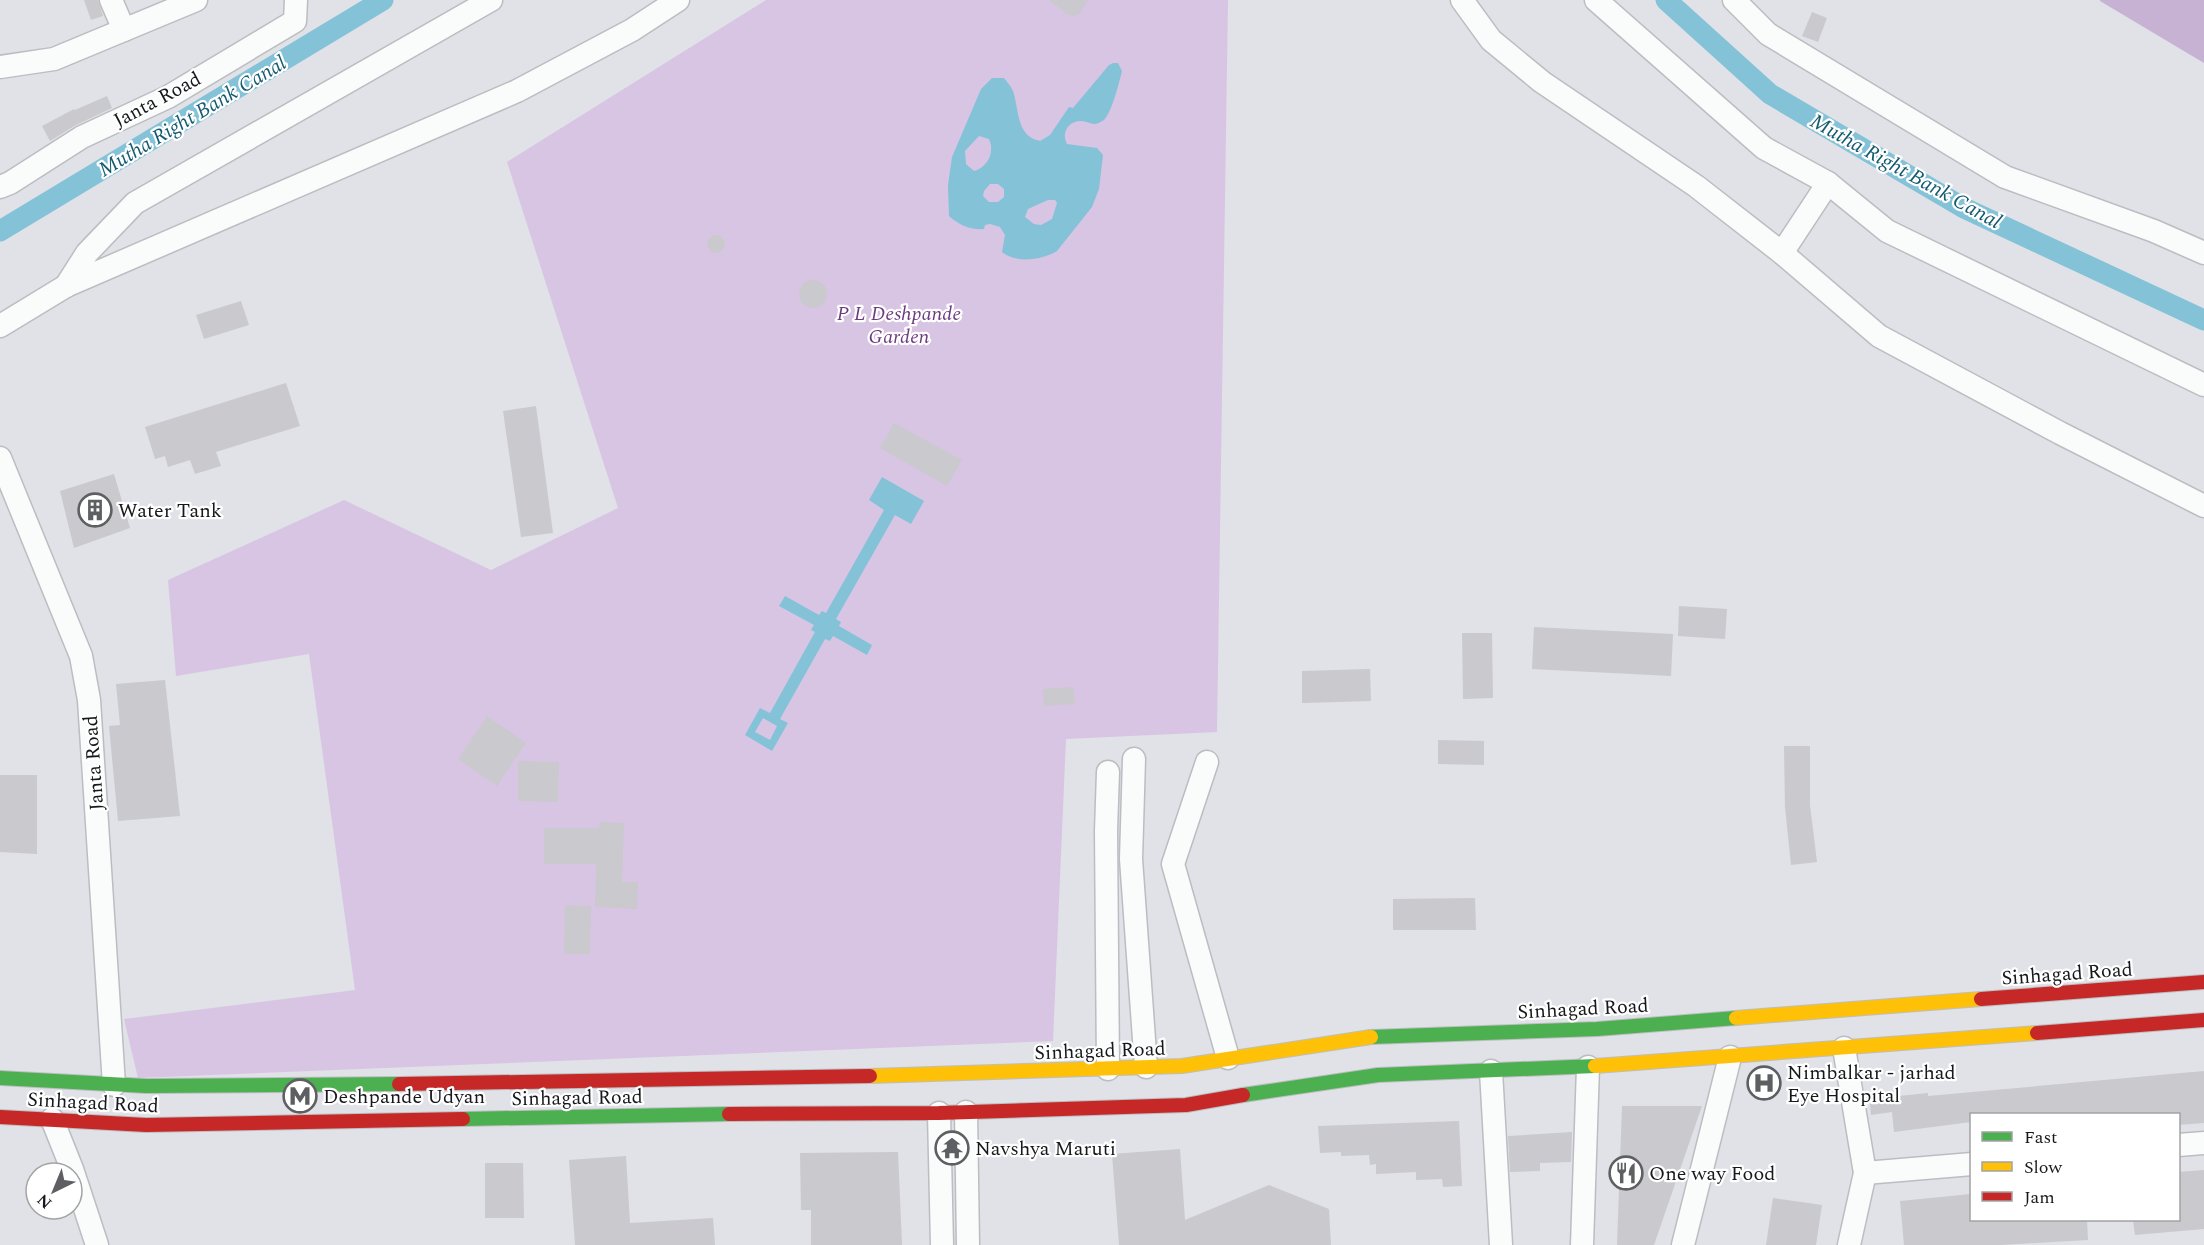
<svg xmlns="http://www.w3.org/2000/svg" width="2204" height="1245" font-family="Spectral,serif">
<style>
.green{fill:#d8c5e4}
.forest{fill:#c7b2d4}
.water{fill:#84c2d8;fill-rule:evenodd}
.lines{fill:none;stroke-linecap:round;stroke-linejoin:round}
.canal{stroke:#84c2d8;stroke-width:21}
.building{fill:#c9c9ce}
.street-casing{stroke:#bbbdc1;stroke-width:25}
.fast-casing{stroke:#bdbec0;stroke-width:16}
.slow-casing{stroke:#bdbec0;stroke-width:16}
.jam-casing{stroke:#bdbec0;stroke-width:16}
.street{stroke:#fafbfb;stroke-width:22}
.fast{stroke:#4caf50;stroke-width:14}
.slow{stroke:#ffc107;stroke-width:14}
.jam{stroke:#c62828;stroke-width:14}
.labels{text-anchor:middle;stroke-width:4.5;stroke-linejoin:round;paint-order:stroke}
.street-label{font-size:20px;fill:#17181b;stroke:#fff}
.park-label{font-size:20px;font-style:italic;fill:#6d3a81;stroke:#fff}
.poi-label{font-size:20px;fill:#17181b;stroke:#fff;text-anchor:start}
.water-label{font-size:21px;font-style:italic;fill:#155c71;stroke:#fff}
</style>
<rect width="100%" height="100%" fill="#e0e2e7"/>
<!-- green -->
<polygon class="green" points="766,0 1228,0 1217,732 1066,739 1053,1041 138,1078 124,1019 355,990 309,654 176,676 168,580 344,500 491,570 618,508 507,162"/>
<!-- forest -->
<polygon class="forest" points="2100,0 2204,0 2204,63 2100,1"/>
<!-- water -->
<g class="water">
<path d="M 1113,63 L 1118,63 L 1122,71 C 1119,83 1112,112 1104,120 C 1102,121 1098,124 1095,124 C 1090,124 1086,121 1081,121 C 1068,121 1061,133 1067,144 L 1097,148 L 1103,155 L 1099,189 L 1092,207 L 1057,251 C 1042,260 1017,264 1002,252 L 1005,235 L 1000,227 L 990,224 L 985,225 L 984,229 C 970,230 959,225 949,216 L 948,185 L 952,157 L 981,89 L 992,78 L 1004,78 C 1007,82 1011,86 1013,91 C 1019,108 1016,137 1040,141 L 1050,135 L 1069,107 L 1073,108 L 1109,65 ZM 979,136 L 989,139 C 995,152 988,167 974,171 L 966,164 L 965,151 ZM 990,184 L 998,184 L 1004,189 L 1004,197 L 998,202 L 989,202 L 983,196 L 984,191 ZM 1048,200 L 1055,200 L 1057,203 L 1052,219 L 1041,225 L 1034,224 L 1025,217 L 1028,209 Z"/>
<path d="M 882,477 L 924,501 L 911,524 L 895,515 L 836,619 L 841,622 L 839,626 L 872,645 L 867,655 L 833,636 L 830,641 L 825,639 L 780,719 L 788,723 L 772,751 L 745,735 L 760,708 L 770,713 L 815,632 L 811,630 L 814,625 L 779,606 L 785,596 L 819,615 L 822,611 L 826,613 L 884,510 L 869,500 ZM 763,718 L 777,726 L 770,740 L 755,732 Z"/>
</g>
<g class="lines">
<!-- canal -->
<g class="canal">
<polyline points="1666,0 1770,94 1964,208 2204,320"/>
<polyline points="0,231 383,0"/>
</g>
</g>
<!-- building -->
<g class="building">
<polygon points="84,0 98,0 103,16 91,20"/>
<polygon points="1049,0 1088,0 1080,13 1074,16 1068,15"/>
<polygon points="1812,12 1827,18 1818,42 1802,36"/>
<polygon points="107,96 112,108 76,125 50,141 42,126 74,109 75,110"/>
<circle cx="716" cy="244" r="9"/>
<circle cx="813" cy="294" r="14"/>
<polygon points="241,301 249,325 204,339 196,315"/>
<polygon points="286,383 300,426 216,452 221,466 195,474 190,460 168,467 165,456 155,459 145,427"/>
<polygon points="536,406 553,533 521,537 503,411"/>
<polygon points="894,423 962,460 947,486 880,448"/>
<polygon points="114,474 130,528 74,548 60,491"/>
<polygon points="1679,606 1727,609 1725,639 1678,636"/>
<polygon points="1534,627 1673,634 1671,676 1532,669"/>
<polygon points="1462,633 1492,633 1493,698 1463,699"/>
<polygon points="1370,669 1371,701 1302,703 1302,671"/>
<polygon points="165,680 180,816 118,821 109,726 120,725 116,684"/>
<polygon points="1073,687 1075,704 1044,706 1043,689"/>
<polygon points="487,716 526,743 497,786 458,759"/>
<polygon points="1438,740 1484,741 1484,765 1438,764"/>
<polygon points="1784,746 1810,746 1810,805 1817,862 1791,865 1785,807"/>
<polygon points="518,761 559,762 558,802 518,801"/>
<polygon points="0,775 37,775 37,854 0,852"/>
<polygon points="600,822 624,823 622,882 638,882 637,909 595,907 596,864 544,864 544,828 599,828"/>
<polygon points="1475,898 1476,930 1393,930 1393,899"/>
<polygon points="565,905 591,906 590,954 564,954"/>
<polygon points="2204,1071 2204,1123 2178,1125 2178,1114 1971,1114 1971,1122 1894,1132 1892,1112 1871,1115 1869,1093 1889,1091 1889,1097 1928,1093 1928,1096"/>
<polygon points="1622,1106 1702,1106 1654,1245 1617,1245"/>
<polygon points="1459,1121 1462,1186 1443,1187 1442,1179 1416,1180 1416,1172 1376,1174 1376,1164 1370,1165 1369,1155 1341,1156 1341,1152 1320,1153 1318,1126"/>
<polygon points="1572,1132 1571,1162 1540,1163 1540,1171 1510,1172 1508,1136"/>
<polygon points="1180,1149 1185,1220 1269,1185 1329,1209 1331,1245 1119,1245 1112,1154"/>
<polygon points="898,1152 902,1245 811,1245 811,1210 801,1210 800,1153"/>
<polygon points="626,1156 630,1223 713,1218 715,1245 575,1245 569,1160"/>
<polygon points="485,1163 523,1163 524,1218 485,1218"/>
<polygon points="2204,1170 2204,1229 2135,1235 2133,1220 2178,1220 2178,1172"/>
<polygon points="1971,1194 1971,1220 2087,1220 2088,1240 2001,1245 1904,1245 1900,1201"/>
<polygon points="1773,1198 1822,1205 1816,1245 1766,1245"/>
</g>
<g class="lines">
<defs>
<g id="street">
<polyline points="111,0 124,30"/>
<polyline points="1462,0 1491,40 1542,82 1696,186 1782,253 1879,336 2060,433 2204,506"/>
<polyline points="1596,0 1764,148 1828,183 1887,231 2204,385"/>
<polyline points="1734,0 1768,34 2005,177 2154,231 2204,253"/>
<polyline points="0,67 54,59 196,0"/>
<polyline points="0,187 10,183 82,137 168,97 295,21 296,0"/>
<polyline points="1782,253 1828,183"/>
<polyline points="66,286 87,253 135,203 491,0"/>
<polyline points="0,326 66,286 517,91 632,30 678,0"/>
<polyline points="0,458 81,656 89,700 114,1085"/>
<polyline points="1134,759 1131,859 1146,1067"/>
<polyline points="1207,762 1173,864 1228,1058"/>
<polyline points="1108,772 1106,831 1108,1069"/>
<polyline points="1844,1048 1865,1173 1849,1245"/>
<polyline points="1491,1071 1501,1245"/>
<polyline points="966,1112 968,1245"/>
<polyline points="939,1113 942,1245"/>
<polyline points="52,1119 72,1169 97,1245"/>
<polyline points="2178,1145 2204,1143"/>
<polyline points="1865,1173 1972,1164"/>
<polyline points="1582,1245 1588,1067"/>
<polyline points="1683,1245 1730,1057"/>
</g>
<g id="fast">
<polyline points="1371,1037 1597,1029 1736,1018"/>
<polyline points="0,1078 146,1086 399,1084"/>
<polyline points="1243,1095 1378,1075 1595,1066"/>
<polyline points="463,1119 729,1114"/>
</g>
<g id="slow">
<polyline points="1736,1018 1981,999"/>
<polyline points="1595,1066 2037,1033"/>
<polyline points="870,1076 1182,1066 1371,1037"/>
</g>
<g id="jam">
<polyline points="1981,999 2204,982"/>
<polyline points="2037,1033 2204,1020"/>
<polyline points="399,1084 870,1076"/>
<polyline points="729,1114 939,1113 1186,1105 1243,1095"/>
<polyline points="0,1117 146,1125 463,1119"/>
</g>
</defs>
<!-- street casing -->
<use href="#street" class="street-casing"/>
<!-- fast casing -->
<use href="#fast" class="fast-casing"/>
<!-- slow casing -->
<use href="#slow" class="slow-casing"/>
<!-- jam casing -->
<use href="#jam" class="jam-casing"/>
<!-- street -->
<use href="#street" class="street"/>
<!-- fast -->
<use href="#fast" class="fast"/>
<!-- slow -->
<use href="#slow" class="slow"/>
<!-- jam -->
<use href="#jam" class="jam"/>
</g>
<!-- icons -->
<defs>
<symbol id="building-ring" viewBox="-11 -11 22 22"><circle r="9.5" fill="#fff" stroke="#5d5f62" stroke-width="1.5"/><path d="M-4-6H4V6H1V3H-1V6H-4ZM-2.5-4.3h1.7v1.8h-1.7ZM.8-4.3h1.7v1.8H.8ZM-2.5-1h1.7V.8h-1.7ZM.8-1h1.7V.8H.8Z" fill="#5d5f62"/></symbol>
<symbol id="hospital-ring" viewBox="-11 -11 22 22"><circle r="9.5" fill="#fff" stroke="#5d5f62" stroke-width="1.5"/><path d="M-5-5h3v3.5h4V-5h3V5h-3V1.5h-4V5h-3Z" fill="#5d5f62"/></symbol>
<symbol id="metro-ring" viewBox="-11 -11 22 22"><circle r="9.5" fill="#fff" stroke="#5d5f62" stroke-width="1.5"/><path d="M-5.5 5V-5H-3L0 0L3-5H5.5V5H3V-.5L0 4L-3-.5V5Z" fill="#5d5f62"/></symbol>
<symbol id="temple-ring" viewBox="-11 -11 22 22"><circle r="9.5" fill="#fff" stroke="#5d5f62" stroke-width="1.5"/><path d="M0-6L5-2H3V0L6.5 2.5H4V6H1.5V3h-3V6H-4V2.5H-6.5L-3 0V-2H-5Z" fill="#5d5f62"/></symbol>
<symbol id="restaurant-ring" viewBox="-11 -11 22 22"><circle r="9.5" fill="#fff" stroke="#5d5f62" stroke-width="1.5"/><path d="M-5-6h1v4h1v-4h1v4h1v-4h1v5L-1.5 .5V6h-2V.5L-5-1ZM5-6V6H3V1.5H1.5Q1.5-4 5-6Z" fill="#5d5f62"/></symbol>
</defs>
<g fill-rule="evenodd">
<use href="#building-ring" x="76" y="491" width="38" height="38"/>
<use href="#hospital-ring" x="1745" y="1064" width="38" height="38"/>
<use href="#metro-ring" x="281" y="1077" width="38" height="38"/>
<use href="#temple-ring" x="933" y="1129" width="38" height="38"/>
<use href="#restaurant-ring" x="1607" y="1154" width="38" height="38"/>
</g>
<g class="labels">
<!-- street labels -->
<g class="street-label">
<text transform="translate(157 99) rotate(-28)" y="7">Janta Road</text>
<text transform="translate(93 763) rotate(-94)" y="7">Janta Road</text>
<text transform="translate(2067 973) rotate(-4)" y="7">Sinhagad Road</text>
<text transform="translate(1583 1008) rotate(-3)" y="7">Sinhagad Road</text>
<text transform="translate(1100 1050) rotate(-2)" y="7">Sinhagad Road</text>
<text transform="translate(577 1097) rotate(-1)" y="7">Sinhagad Road</text>
<text transform="translate(93 1102) rotate(3)" y="7">Sinhagad Road</text>
</g>
<!-- park labels -->
<g class="park-label">
<text x="899" y="320">P L Deshpande<tspan x="899" dy="23">Garden</tspan></text>
</g>
<!-- poi labels -->
<g class="poi-label">
<text x="118" y="517">Water Tank</text>
<text x="1787" y="1079">Nimbalkar - jarhad<tspan x="1787" dy="23">Eye Hospital</tspan></text>
<text x="323" y="1103">Deshpande Udyan</text>
<text x="975" y="1155">Navshya Maruti</text>
<text x="1649" y="1180">One way Food</text>
</g>
<!-- water labels -->
<g class="water-label">
<text transform="translate(192 116) rotate(-31)" y="7">Mutha Right Bank Canal</text>
<text transform="translate(1906 171) rotate(29)" y="7">Mutha Right Bank Canal</text>
</g>
</g>
<!-- legend -->
<rect x="1970" y="1113" width="210" height="108" fill="#ffffff" stroke="#a2a3a4" stroke-width="1.5"/>
<rect x="1982" y="1132" width="30" height="9" fill="#4caf50" stroke="#a2a3a4" stroke-width="1.5"/>
<text x="2024" y="1143" font-size="18" fill="#17181b">Fast</text>
<rect x="1982" y="1162" width="30" height="9" fill="#ffc107" stroke="#a2a3a4" stroke-width="1.5"/>
<text x="2024" y="1173" font-size="18" fill="#17181b">Slow</text>
<rect x="1982" y="1192" width="30" height="9" fill="#c62828" stroke="#a2a3a4" stroke-width="1.5"/>
<text x="2024" y="1203" font-size="18" fill="#17181b">Jam</text>
<!-- north arrow -->
<g transform="translate(54 1191) rotate(223)"><circle r="28" fill="#ffffff" stroke="#a2a3a4" stroke-width="1.5"/>
<path d="M0-4.5L10 22L0 15L-10 22Z" fill="#5d5f62"/>
<text y="-9" font-size="16" font-weight="bold" text-anchor="middle" fill="#17181b">N</text>
</g>
</svg>
